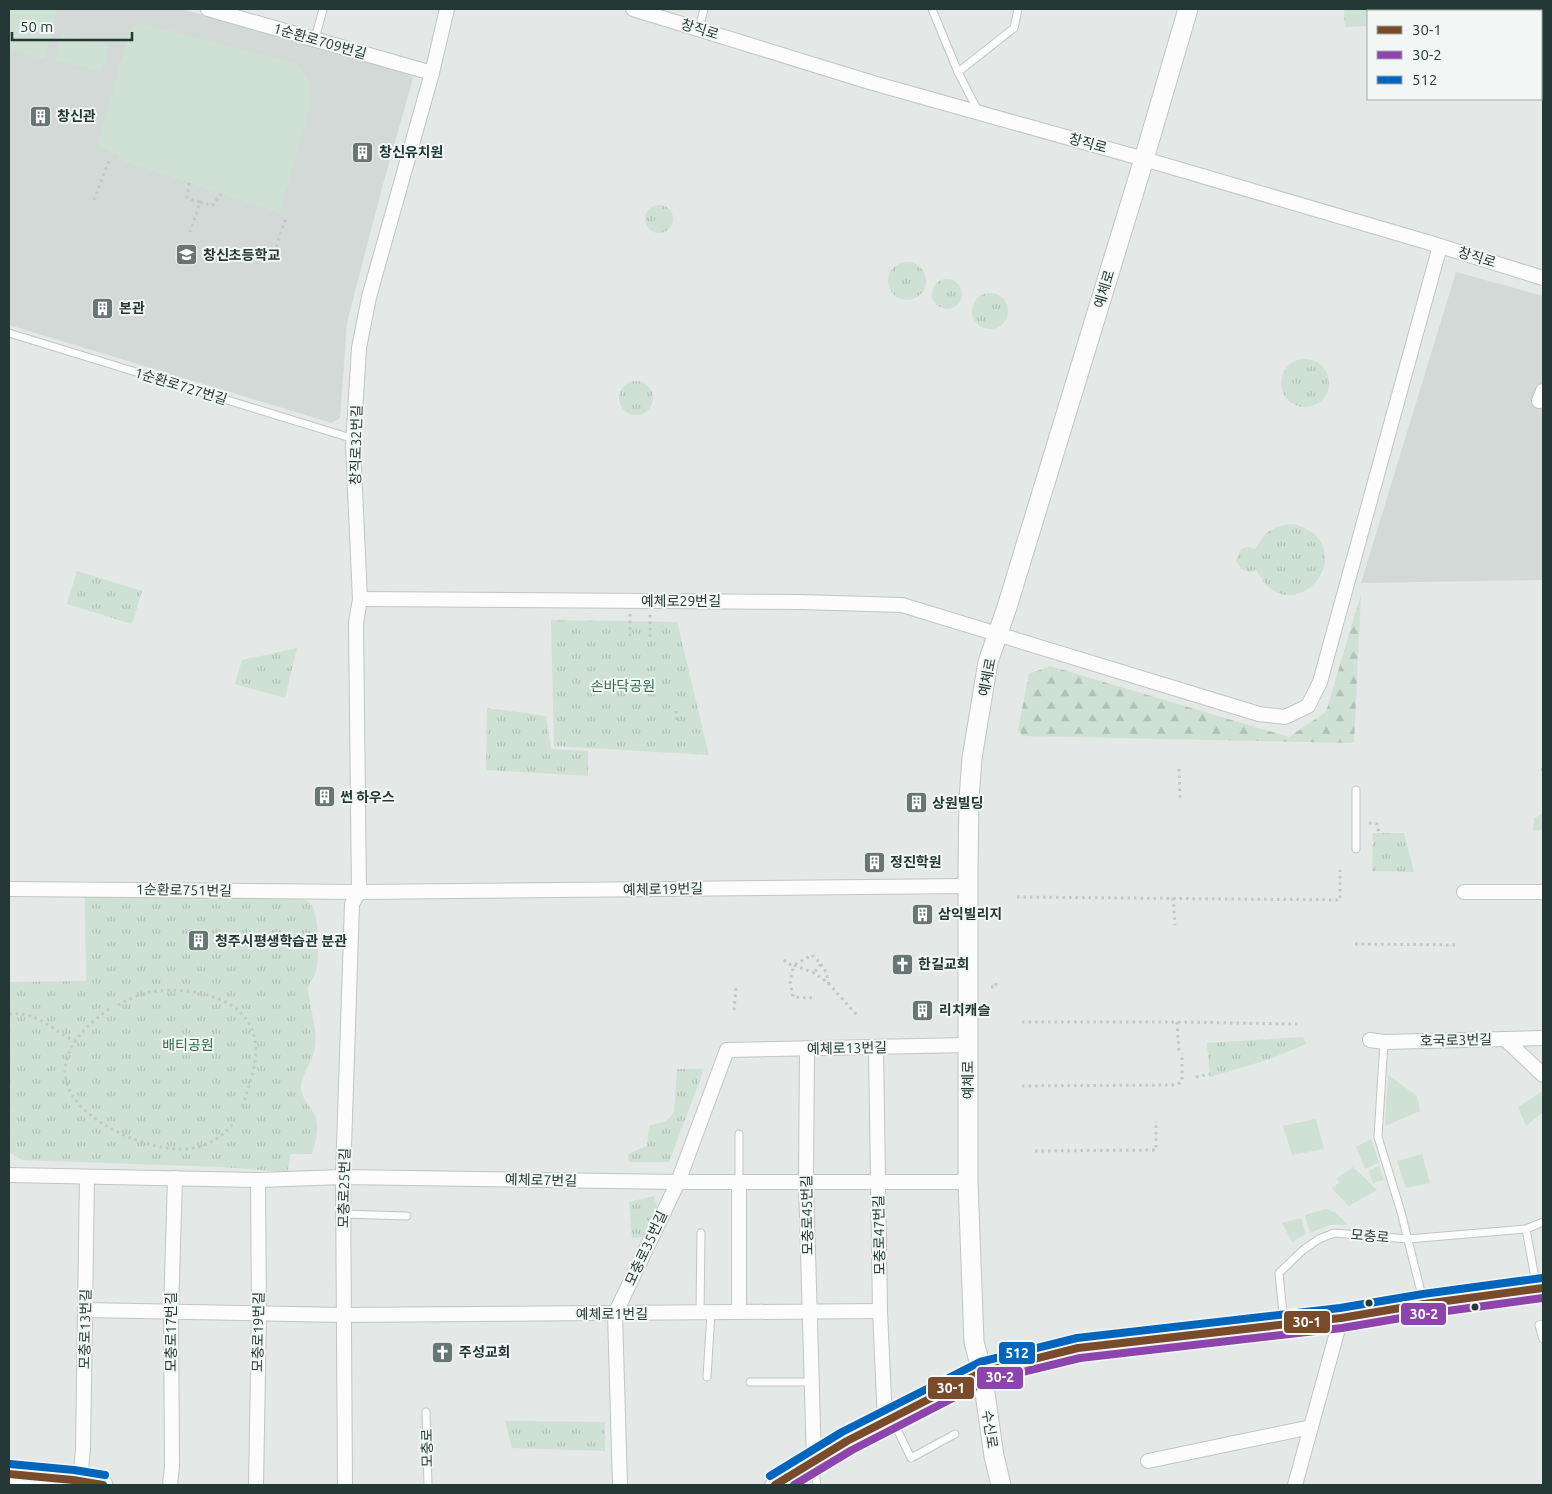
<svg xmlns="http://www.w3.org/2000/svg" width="1552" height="1494" font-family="Ubuntu,'Noto Sans KR',sans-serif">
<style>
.built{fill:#d2d9d6}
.green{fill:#cfe0d5}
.forest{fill:url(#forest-firs)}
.park{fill:url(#park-tufts)}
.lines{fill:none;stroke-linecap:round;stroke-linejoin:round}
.lane-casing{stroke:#c1c5c3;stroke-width:9}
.street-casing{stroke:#c1c5c3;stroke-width:16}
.secondary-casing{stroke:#c0c5c3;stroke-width:21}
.path{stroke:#c1c8c5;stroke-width:3;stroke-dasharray:2.5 4;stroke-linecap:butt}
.lane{stroke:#fbfcfb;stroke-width:7}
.street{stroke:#fbfcfb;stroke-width:14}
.secondary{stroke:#fbfcfb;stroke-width:19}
.bus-1-casing{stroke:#f2f7f5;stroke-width:11}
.bus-2-casing{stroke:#f2f7f5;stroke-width:11}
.bus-3-casing{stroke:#f2f7f5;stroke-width:11}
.bus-1{stroke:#7a4b2a;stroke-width:8}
.bus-2{stroke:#8e44ad;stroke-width:8}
.bus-3{stroke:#0065bd;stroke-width:8}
.bus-dot{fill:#243935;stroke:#f2f7f5;stroke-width:2}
.labels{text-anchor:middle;stroke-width:4;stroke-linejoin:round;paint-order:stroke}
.street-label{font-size:14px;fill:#243935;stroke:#f2f7f5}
.poi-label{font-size:14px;font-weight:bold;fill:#243935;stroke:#f2f7f5;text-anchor:start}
.park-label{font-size:14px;fill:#336b4d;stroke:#f2f7f5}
.line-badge{stroke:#f2f7f5;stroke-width:2}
.badge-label{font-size:14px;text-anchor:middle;font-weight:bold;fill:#fff}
</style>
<defs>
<pattern id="forest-firs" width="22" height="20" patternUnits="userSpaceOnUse" patternTransform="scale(1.25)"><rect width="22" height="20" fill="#cfe0d5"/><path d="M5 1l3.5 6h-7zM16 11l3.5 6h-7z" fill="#b2c1b7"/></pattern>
<pattern id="park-tufts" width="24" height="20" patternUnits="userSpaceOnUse" patternTransform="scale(1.25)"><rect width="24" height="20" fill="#cfe0d5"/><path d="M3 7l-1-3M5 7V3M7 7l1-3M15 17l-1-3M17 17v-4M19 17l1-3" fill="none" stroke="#b2c1b7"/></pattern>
</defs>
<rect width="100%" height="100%" fill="#e4e8e6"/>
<!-- built -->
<g class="built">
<polygon points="9,9 182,9 398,69 413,78 382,188 347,322 340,418 332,423 9,325"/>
<polygon points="1456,272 1543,296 1543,580 1361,583"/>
</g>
<!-- green -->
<g class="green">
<polygon points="9,9 57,9 45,59 9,50"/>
<polygon points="140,23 297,64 309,80 311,102 280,213 118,159 119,155 97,147 130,29"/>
<polygon points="62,33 109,46 102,72 55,60"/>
<polygon points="1543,814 1543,829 1533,831 1534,818"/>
<polygon points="1388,1075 1417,1096 1420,1111 1385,1126"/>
<polygon points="1543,1091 1543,1112 1526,1126 1518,1107"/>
<polygon points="1316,1119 1324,1149 1292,1155 1283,1126"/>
<polygon points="1371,1139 1378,1160 1378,1163 1365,1169 1356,1147"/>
<polygon points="1422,1154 1430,1183 1406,1188 1397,1161"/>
<polygon points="1379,1166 1384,1180 1373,1183 1369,1171"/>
<polygon points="1353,1167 1377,1190 1349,1206 1332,1188 1339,1183 1337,1178"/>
<polygon points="1326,1209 1336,1213 1348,1225 1329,1225 1310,1233 1305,1215"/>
<polygon points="1301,1218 1306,1234 1292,1242 1282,1223"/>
</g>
<!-- forest -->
<polygon class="forest" points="1361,594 1354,743 1023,736 1018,730 1029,674 1050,666 1289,737 1326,712"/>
<!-- park -->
<g class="park">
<polygon points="1344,9 1417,9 1417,11 1368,11 1368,26 1345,27"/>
<circle cx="659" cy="219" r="14"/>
<circle cx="907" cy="281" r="19"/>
<circle cx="947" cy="294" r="15"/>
<circle cx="990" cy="311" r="18"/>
<circle cx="1305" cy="383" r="24"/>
<circle cx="636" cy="398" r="17"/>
<path d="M 1294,524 C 1368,546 1292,639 1256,570 L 1249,572 L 1241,569 L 1236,560 L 1241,549 L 1248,547 L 1255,549 C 1266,531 1273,525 1294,524 Z"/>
<polygon points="77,571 142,591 132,624 67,604"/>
<polygon points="551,620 677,622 709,755 554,746"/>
<polygon points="297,648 285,698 235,684 242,660"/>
<polygon points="487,708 546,716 551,749 588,751 588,776 486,770"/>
<polygon points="1373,833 1404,833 1414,872 1372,871"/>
<path d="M 85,895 L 297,898 C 302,899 307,900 311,904 C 320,916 319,958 316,972 C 314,978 308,983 308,989 C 310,1008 317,1028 315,1046 C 314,1061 302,1072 301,1086 C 301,1099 310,1105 315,1116 C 320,1128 315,1143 312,1154 L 290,1154 L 289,1166 L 287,1172 L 221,1167 L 22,1160 L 9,1152 L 9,982 L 86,981 Z"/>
<polygon points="1303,1037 1306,1044 1270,1059 1210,1077 1207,1043"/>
<polygon points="677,1069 704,1069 669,1162 629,1162 628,1154 647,1146 649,1126 666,1121 674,1113"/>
<polygon points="654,1196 658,1211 645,1237 632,1238 629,1202"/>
<polygon points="505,1421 605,1422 605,1451 512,1448"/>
</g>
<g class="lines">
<defs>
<g id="lane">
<polyline points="932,9 958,72 978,111"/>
<polyline points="699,28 704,9"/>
<polyline points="315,39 323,9"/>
<polyline points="958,72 1014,28 1018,9"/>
<polyline points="9,333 354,439"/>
<polyline points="1356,849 1356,790"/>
<polyline points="1384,1042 1378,1137 1401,1212 1424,1304"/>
<polyline points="739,1134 739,1182"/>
<polyline points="343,1214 407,1216"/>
<polyline points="1526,1229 1543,1222"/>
<polyline points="700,1313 701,1233"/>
<polyline points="1284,1324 1279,1273 1303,1250 1319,1239 1334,1233 1408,1239 1526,1229 1537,1289"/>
<polyline points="1543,1324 1539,1325 1543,1339"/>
<polyline points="707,1377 711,1313"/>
<polyline points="750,1382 812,1382"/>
<polyline points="426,1412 428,1485"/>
<polyline points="892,1419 911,1458 955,1434"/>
<polyline points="814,1462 817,1485"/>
</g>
<g id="street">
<polyline points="208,9 432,73"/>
<polyline points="633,9 873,83 1144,159 1427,242 1543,278"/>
<polyline points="1539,401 1543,391"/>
<polyline points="360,599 800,602 902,605 1259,714 1285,717 1308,706 1320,682 1440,246"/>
<polyline points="9,889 359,892 968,886"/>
<polyline points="1464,892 1543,892"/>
<polyline points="1505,1039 1543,1075"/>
<polyline points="1370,1040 1384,1042 1543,1038"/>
<polyline points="876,1048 880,1311 885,1422"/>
<polyline points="807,1049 806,1182 814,1461"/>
<polyline points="9,1175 258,1180 343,1177 678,1182 968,1182"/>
<polyline points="739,1182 739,1312"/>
<polyline points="85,1310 343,1315 880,1311"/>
<polyline points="1148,1461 1311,1427"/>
<polyline points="80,1481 83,1449 87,1177"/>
<polyline points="170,1485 172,1466 171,1312 175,1178"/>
<polyline points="256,1485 259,1313 258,1180"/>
<polyline points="345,1485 343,1177 352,904 359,892 356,623 360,599 353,446 359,348 369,297 432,73 447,9"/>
<polyline points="620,1485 615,1314 678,1182 727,1050 968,1045"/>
<polyline points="1295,1485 1341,1318"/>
</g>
<g id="secondary">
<polyline points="9,1474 73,1480 103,1485"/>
<polyline points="775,1485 847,1441 982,1372 1078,1348 1156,1338 1341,1318 1424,1304 1543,1288"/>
<polyline points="1001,1485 994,1456 982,1372 974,1342 968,1182 968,870 969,799 972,758 988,662 1007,607 1144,159 1188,9"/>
</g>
</defs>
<!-- lane casing -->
<use href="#lane" class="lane-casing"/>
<!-- street casing -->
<use href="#street" class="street-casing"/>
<!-- secondary casing -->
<use href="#secondary" class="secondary-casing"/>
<!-- path -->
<g class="path">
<polyline points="189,183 187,198 200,202 190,232"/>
<polyline points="94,200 110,158"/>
<polyline points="200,202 212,206 221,194"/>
<polyline points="272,259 286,217"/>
<polyline points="630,614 630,636"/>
<polyline points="650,637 650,614"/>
<polyline points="676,711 677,724"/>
<polyline points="1179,769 1180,798"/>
<polyline points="1541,769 1543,770"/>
<polyline points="1369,823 1377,824 1379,833"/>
<polyline points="1017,897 1340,900 1340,870"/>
<polyline points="1173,898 1175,925"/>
<polyline points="1355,944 1458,945"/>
<polyline points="784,960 788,964 794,965 812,955 821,964 814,973"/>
<polyline points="821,964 826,972 829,984"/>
<polyline points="991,987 996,987 996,982 999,982"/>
<polyline points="812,998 793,997 790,981 794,965 814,973 827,982 856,1014"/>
<path d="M 118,1005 C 130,998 143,993 157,991 C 191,987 245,997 254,1036 C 260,1060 249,1085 242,1107"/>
<path d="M 109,1009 C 43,1055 54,1103 124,1135 C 147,1145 177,1154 202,1146 C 216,1141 226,1133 235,1121"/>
<polyline points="734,1010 736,988"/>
<path d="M 9,1014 C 39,1011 50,1030 75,1041"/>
<polyline points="1022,1022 1177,1022 1298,1024"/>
<polyline points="1177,1022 1179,1053"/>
<polyline points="1196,1077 1210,1074"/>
<polyline points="1022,1086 1175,1085 1180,1083 1182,1080 1182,1053"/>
<polyline points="1035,1151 1156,1150 1156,1121"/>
</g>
<!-- lane -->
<use href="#lane" class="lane"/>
<!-- street -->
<use href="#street" class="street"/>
<!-- secondary -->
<use href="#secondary" class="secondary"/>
<defs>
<g id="bus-1">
<polyline points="9,1474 73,1480 103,1485"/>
<polyline points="775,1485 847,1441 982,1372 1078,1348 1341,1318 1424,1304 1543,1288"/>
</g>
<polyline id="bus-2" points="794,1485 852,1450 986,1381 1080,1358 1342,1328 1425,1314 1543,1298"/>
<g id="bus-3">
<polyline points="10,1464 74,1470 105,1475"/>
<polyline points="770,1476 842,1432 980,1362 1077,1338 1340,1308 1423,1294 1542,1278"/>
</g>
</defs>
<!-- bus-1 casing -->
<use href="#bus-1" class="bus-1-casing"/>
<!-- bus-2 casing -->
<use href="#bus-2" class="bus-2-casing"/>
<!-- bus-3 casing -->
<use href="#bus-3" class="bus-3-casing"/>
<!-- bus-1 -->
<use href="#bus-1" class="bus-1"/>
<!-- bus-2 -->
<use href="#bus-2" class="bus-2"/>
<!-- bus-3 -->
<use href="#bus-3" class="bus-3"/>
</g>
<!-- icons -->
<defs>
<symbol id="building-square" viewBox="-11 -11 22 22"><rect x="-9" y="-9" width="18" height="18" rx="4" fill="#677673" stroke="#f2f7f5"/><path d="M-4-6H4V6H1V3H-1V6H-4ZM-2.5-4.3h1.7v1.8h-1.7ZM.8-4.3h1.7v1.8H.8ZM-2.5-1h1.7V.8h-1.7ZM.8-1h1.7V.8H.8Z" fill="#fff"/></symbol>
<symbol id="school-square" viewBox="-11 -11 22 22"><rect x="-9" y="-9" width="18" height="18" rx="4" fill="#677673" stroke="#f2f7f5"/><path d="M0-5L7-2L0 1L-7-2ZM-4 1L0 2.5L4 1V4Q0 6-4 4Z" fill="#fff"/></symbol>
<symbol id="church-square" viewBox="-11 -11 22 22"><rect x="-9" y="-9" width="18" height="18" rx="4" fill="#677673" stroke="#f2f7f5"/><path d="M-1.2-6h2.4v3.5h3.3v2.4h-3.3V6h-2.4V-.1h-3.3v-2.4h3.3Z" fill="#fff"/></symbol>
</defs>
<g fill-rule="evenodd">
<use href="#building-square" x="28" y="104" width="25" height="25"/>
<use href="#building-square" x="350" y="140" width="25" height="25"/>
<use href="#school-square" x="174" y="242" width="25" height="25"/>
<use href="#building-square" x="90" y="296" width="25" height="25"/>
<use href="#building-square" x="312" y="784" width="25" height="25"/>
<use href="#building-square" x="904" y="790" width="25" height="25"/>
<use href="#building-square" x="862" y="850" width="25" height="25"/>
<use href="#building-square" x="910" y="902" width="25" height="25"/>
<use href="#building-square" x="186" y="928" width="25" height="25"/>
<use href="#church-square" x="890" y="952" width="25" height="25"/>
<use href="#building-square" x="910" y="998" width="25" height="25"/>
<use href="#church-square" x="430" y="1340" width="25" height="25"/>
</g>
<!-- markers -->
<g class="bus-dot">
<circle cx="1369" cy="1303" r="4.5"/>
<circle cx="1475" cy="1307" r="4.5"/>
</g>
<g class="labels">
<!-- street labels -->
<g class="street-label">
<text transform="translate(700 29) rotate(17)" y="5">창직로</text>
<text transform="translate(320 41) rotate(16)" y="5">1순환로709번길</text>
<text transform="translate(1088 143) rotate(15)" y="5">창직로</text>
<text transform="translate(1477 257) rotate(17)" y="5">창직로</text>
<text transform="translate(1104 289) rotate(-73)" y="5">예체로</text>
<text transform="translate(181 386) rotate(17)" y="5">1순환로727번길</text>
<text transform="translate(356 445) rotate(-89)" y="5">창직로32번길</text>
<text x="681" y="606">예체로29번길</text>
<text transform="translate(987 677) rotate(-79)" y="5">예체로</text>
<text transform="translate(663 889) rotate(-1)" y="5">예체로19번길</text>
<text transform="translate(184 890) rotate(1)" y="5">1순환로751번길</text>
<text transform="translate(1456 1040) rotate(-1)" y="5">호국로3번길</text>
<text transform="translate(847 1048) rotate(-1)" y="5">예체로13번길</text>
<text transform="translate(968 1080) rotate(-90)" y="5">예체로</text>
<text transform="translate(541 1180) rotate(1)" y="5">예체로7번길</text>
<text transform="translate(344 1188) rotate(-89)" y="5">모충로25번길</text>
<text transform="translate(807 1215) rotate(-91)" y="5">모충로45번길</text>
<text transform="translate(879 1235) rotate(-91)" y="5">모충로47번길</text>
<text transform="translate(1370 1236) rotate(5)" y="5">모충로</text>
<text transform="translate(646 1248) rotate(-65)" y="5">모충로35번길</text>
<text x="612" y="1319">예체로1번길</text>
<text transform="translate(85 1329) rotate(-89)" y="5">모충로13번길</text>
<text transform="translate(171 1332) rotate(-90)" y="5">모충로17번길</text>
<text transform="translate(258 1332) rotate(-89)" y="5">모충로19번길</text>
<text transform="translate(990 1429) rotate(81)" y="5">수신로</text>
<text transform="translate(427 1448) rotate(-91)" y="5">모충로</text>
</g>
<!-- poi labels -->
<g class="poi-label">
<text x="57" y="121">창신관</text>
<text x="379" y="157">창신유치원</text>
<text x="203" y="260">창신초등학교</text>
<text x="119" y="313">본관</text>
<text x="340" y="802">썬 하우스</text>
<text x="932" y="808">상원빌딩</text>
<text x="890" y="867">정진학원</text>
<text x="938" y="919">삼익빌리지</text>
<text x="215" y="946">청주시평생학습관 분관</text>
<text x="918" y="969">한길교회</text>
<text x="939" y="1015">리치캐슬</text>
<text x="459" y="1357">주성교회</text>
</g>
<!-- park labels -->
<g class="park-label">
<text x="623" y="691">손바닥공원</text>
<text x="188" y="1050">배티공원</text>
</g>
</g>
<g class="line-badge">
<rect x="1400" y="1302" width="47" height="24" rx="5" fill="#8e44ad"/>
<rect x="1283" y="1310" width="48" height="24" rx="5" fill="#7a4b2a"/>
<rect x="998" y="1341" width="38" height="24" rx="5" fill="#0065bd"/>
<rect x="976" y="1366" width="48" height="24" rx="5" fill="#8e44ad"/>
<rect x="927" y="1376" width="48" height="24" rx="5" fill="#7a4b2a"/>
</g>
<g class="badge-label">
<text x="1424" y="1319">30-2</text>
<text x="1307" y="1327">30-1</text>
<text x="1017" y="1358">512</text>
<text x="1000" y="1382">30-2</text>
<text x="951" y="1393">30-1</text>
</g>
<!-- border -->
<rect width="1552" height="1494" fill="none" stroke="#243935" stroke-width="20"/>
<!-- legend -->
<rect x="1367" y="10" width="175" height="90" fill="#f2f7f5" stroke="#a0aba8"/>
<rect x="1377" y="26" width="25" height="8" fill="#7a4b2a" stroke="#a0aba8"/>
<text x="1412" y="35" font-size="15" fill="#243935">30-1</text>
<rect x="1377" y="51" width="25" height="8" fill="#8e44ad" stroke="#a0aba8"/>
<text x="1412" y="60" font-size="15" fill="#243935">30-2</text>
<rect x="1377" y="76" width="25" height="8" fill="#0065bd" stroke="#a0aba8"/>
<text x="1412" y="85" font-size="15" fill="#243935">512</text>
<!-- scale -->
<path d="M12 32v8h120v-8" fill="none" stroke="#243935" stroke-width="2.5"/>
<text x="20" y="32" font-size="15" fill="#243935" stroke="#f2f7f5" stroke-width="4" paint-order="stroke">50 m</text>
</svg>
